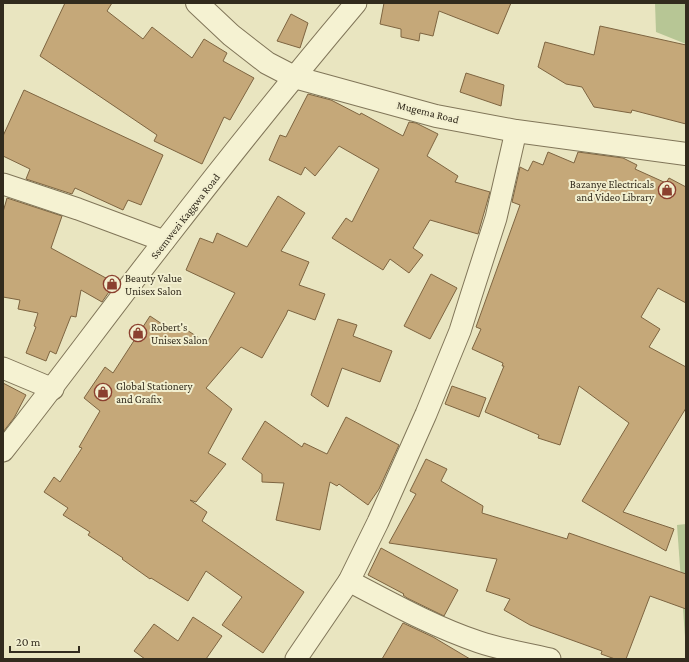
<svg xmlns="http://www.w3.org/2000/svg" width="689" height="662" font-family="'Crimson Pro',serif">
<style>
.green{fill:#b7c695}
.building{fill:#c5a879;stroke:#7e6541}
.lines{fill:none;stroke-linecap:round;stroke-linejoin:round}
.minor-casing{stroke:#817659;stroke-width:23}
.tertiary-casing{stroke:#817659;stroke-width:24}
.minor{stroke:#f5f2d2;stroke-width:21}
.tertiary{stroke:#f5f2d2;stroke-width:22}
.labels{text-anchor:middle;stroke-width:4;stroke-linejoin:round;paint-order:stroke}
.street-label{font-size:11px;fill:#322b1d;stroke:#f2efcf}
.poi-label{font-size:11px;fill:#322b1d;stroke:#f2efcf;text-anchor:start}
</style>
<rect width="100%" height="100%" fill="#e9e5c0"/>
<!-- green -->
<g class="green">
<polygon points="655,3 686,3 686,44 656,32"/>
<polygon points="686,524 686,651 677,525"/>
</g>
<!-- building -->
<g class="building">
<polygon points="65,3 112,3 107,11 143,39 152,27 192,58 204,39 227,53 223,61 254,78 230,120 224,117 202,164 154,141 157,135 40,56"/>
<polygon points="384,3 511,3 498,34 439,11 433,36 420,33 419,41 401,37 401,29 380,24"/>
<polygon points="291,14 308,23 300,48 277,41"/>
<polygon points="600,26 686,45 686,124 632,110 631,113 594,107 582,87 566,84 538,67 545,42 594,55"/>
<polygon points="466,73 504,85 501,106 460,92"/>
<polygon points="24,90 163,155 141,205 128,200 123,210 75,188 72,194 26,179 30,169 3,156 3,136"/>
<polygon points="308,94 331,100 360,115 361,113 403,136 409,122 416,123 438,134 427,156 458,176 455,182 490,192 478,234 430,220 413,248 423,255 409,273 390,259 383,270 332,238 346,218 352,222 379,169 339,146 315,176 305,167 301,175 269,160 280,135 286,137"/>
<polygon points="548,152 574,163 578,152 623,158 637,165 635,169 666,183 669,178 686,187 686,303 658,288 641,317 660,329 649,347 686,367 686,408 623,512 674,529 666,551 582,501 629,423 579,386 560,445 538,438 539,435 485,412 504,366 502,366 503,363 472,349 481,329 476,327 520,205 512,202 520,167 528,171 533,161 543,165"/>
<polygon points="278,196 305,213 281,251 309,262 299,285 325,294 315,320 288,310 286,315 262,358 241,347 206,388 232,409 208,453 226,464 196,502 190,500 207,512 202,521 304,592 263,653 222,625 242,597 206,571 188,601 151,578 150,579 122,559 123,558 88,535 90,532 63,515 68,508 44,492 54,477 60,482 82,448 79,447 100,411 84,398 105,367 113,373 150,316 174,332 179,325 207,343 235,293 186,270 200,238 213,243 217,233 247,247"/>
<polygon points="7,198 62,216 51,248 115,283 102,302 81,290 76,317 71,316 56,354 50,351 46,361 26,353 36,327 34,326 38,313 18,309 20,300 3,297 3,212"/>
<polygon points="431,274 457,288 430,339 404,326"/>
<polygon points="338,319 357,325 353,336 392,351 380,382 342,368 328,407 311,395"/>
<polygon points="3,383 26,395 14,418 3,432"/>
<polygon points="452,386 486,398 479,417 445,404"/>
<polygon points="346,417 399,445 379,489 368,505 339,484 337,486 330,482 320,530 276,520 284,483 262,482 262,474 242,459 265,421 302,447 304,443 327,454"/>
<polygon points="426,459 447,469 441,481 483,506 482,513 567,539 569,533 686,574 686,609 650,596 626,659 615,659 601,654 602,651 530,625 504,610 510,599 486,591 497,559 389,543 416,494 410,491"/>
<polygon points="381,548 458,590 444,616 407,598 403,595 404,594 368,575"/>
<polygon points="193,617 222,636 206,659 145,659 134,651 154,624 178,641"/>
<polygon points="403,623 433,637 470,659 382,659"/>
</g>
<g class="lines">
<defs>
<g id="minor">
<polyline points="3,184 78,209 164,241"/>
<polyline points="3,368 53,389"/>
<path d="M 3,451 C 58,382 110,310 165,240 C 227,160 290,81 356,3"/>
<path d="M 349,581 C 391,603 434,627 479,642 C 502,650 526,653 550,659"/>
<polyline points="296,659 349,581 378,522 426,414 460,331 471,296 496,218 516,131"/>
</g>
<polyline id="tertiary" points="197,3 231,35 267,63 294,77 436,116 516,131 686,154"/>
</defs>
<!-- minor casing -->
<use href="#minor" class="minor-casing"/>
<!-- tertiary casing -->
<use href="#tertiary" class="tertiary-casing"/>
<!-- minor -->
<use href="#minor" class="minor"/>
<!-- tertiary -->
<use href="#tertiary" class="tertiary"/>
</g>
<!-- icons -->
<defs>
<symbol id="shop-ring" viewBox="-11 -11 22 22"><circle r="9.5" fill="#f2efcf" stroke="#8b402f" stroke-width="1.5"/><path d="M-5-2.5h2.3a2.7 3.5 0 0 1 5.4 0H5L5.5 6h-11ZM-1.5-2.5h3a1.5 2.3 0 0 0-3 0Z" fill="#8b402f"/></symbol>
</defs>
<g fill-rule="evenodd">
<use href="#shop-ring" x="657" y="180" width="20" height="20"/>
<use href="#shop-ring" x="102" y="274" width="20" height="20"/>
<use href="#shop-ring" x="128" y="323" width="20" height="20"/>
<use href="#shop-ring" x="93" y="382" width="20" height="20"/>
</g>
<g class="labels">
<!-- street labels -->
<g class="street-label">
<text transform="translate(428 112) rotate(14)" y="4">Mugema Road</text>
<text transform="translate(185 216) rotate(-52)" y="4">Ssemwezi Kaggwa Road</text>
</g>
<!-- poi labels -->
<g class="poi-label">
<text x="654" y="188" text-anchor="end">Bazanye Electricals<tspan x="654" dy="13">and Video Library</tspan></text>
<text x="125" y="282">Beauty Value<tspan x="125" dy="13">Unisex Salon</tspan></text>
<text x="151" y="331">Robert's<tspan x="151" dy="13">Unisex Salon</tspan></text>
<text x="116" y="390">Global Stationery<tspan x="116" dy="13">and Grafix</tspan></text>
</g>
</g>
<!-- border -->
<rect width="689" height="662" fill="none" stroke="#322b1d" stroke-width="8"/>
<!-- scale -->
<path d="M10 646v6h69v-6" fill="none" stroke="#322b1d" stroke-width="2"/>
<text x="16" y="646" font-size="12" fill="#322b1d" stroke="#f2efcf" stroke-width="3" paint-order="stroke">20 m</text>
</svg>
